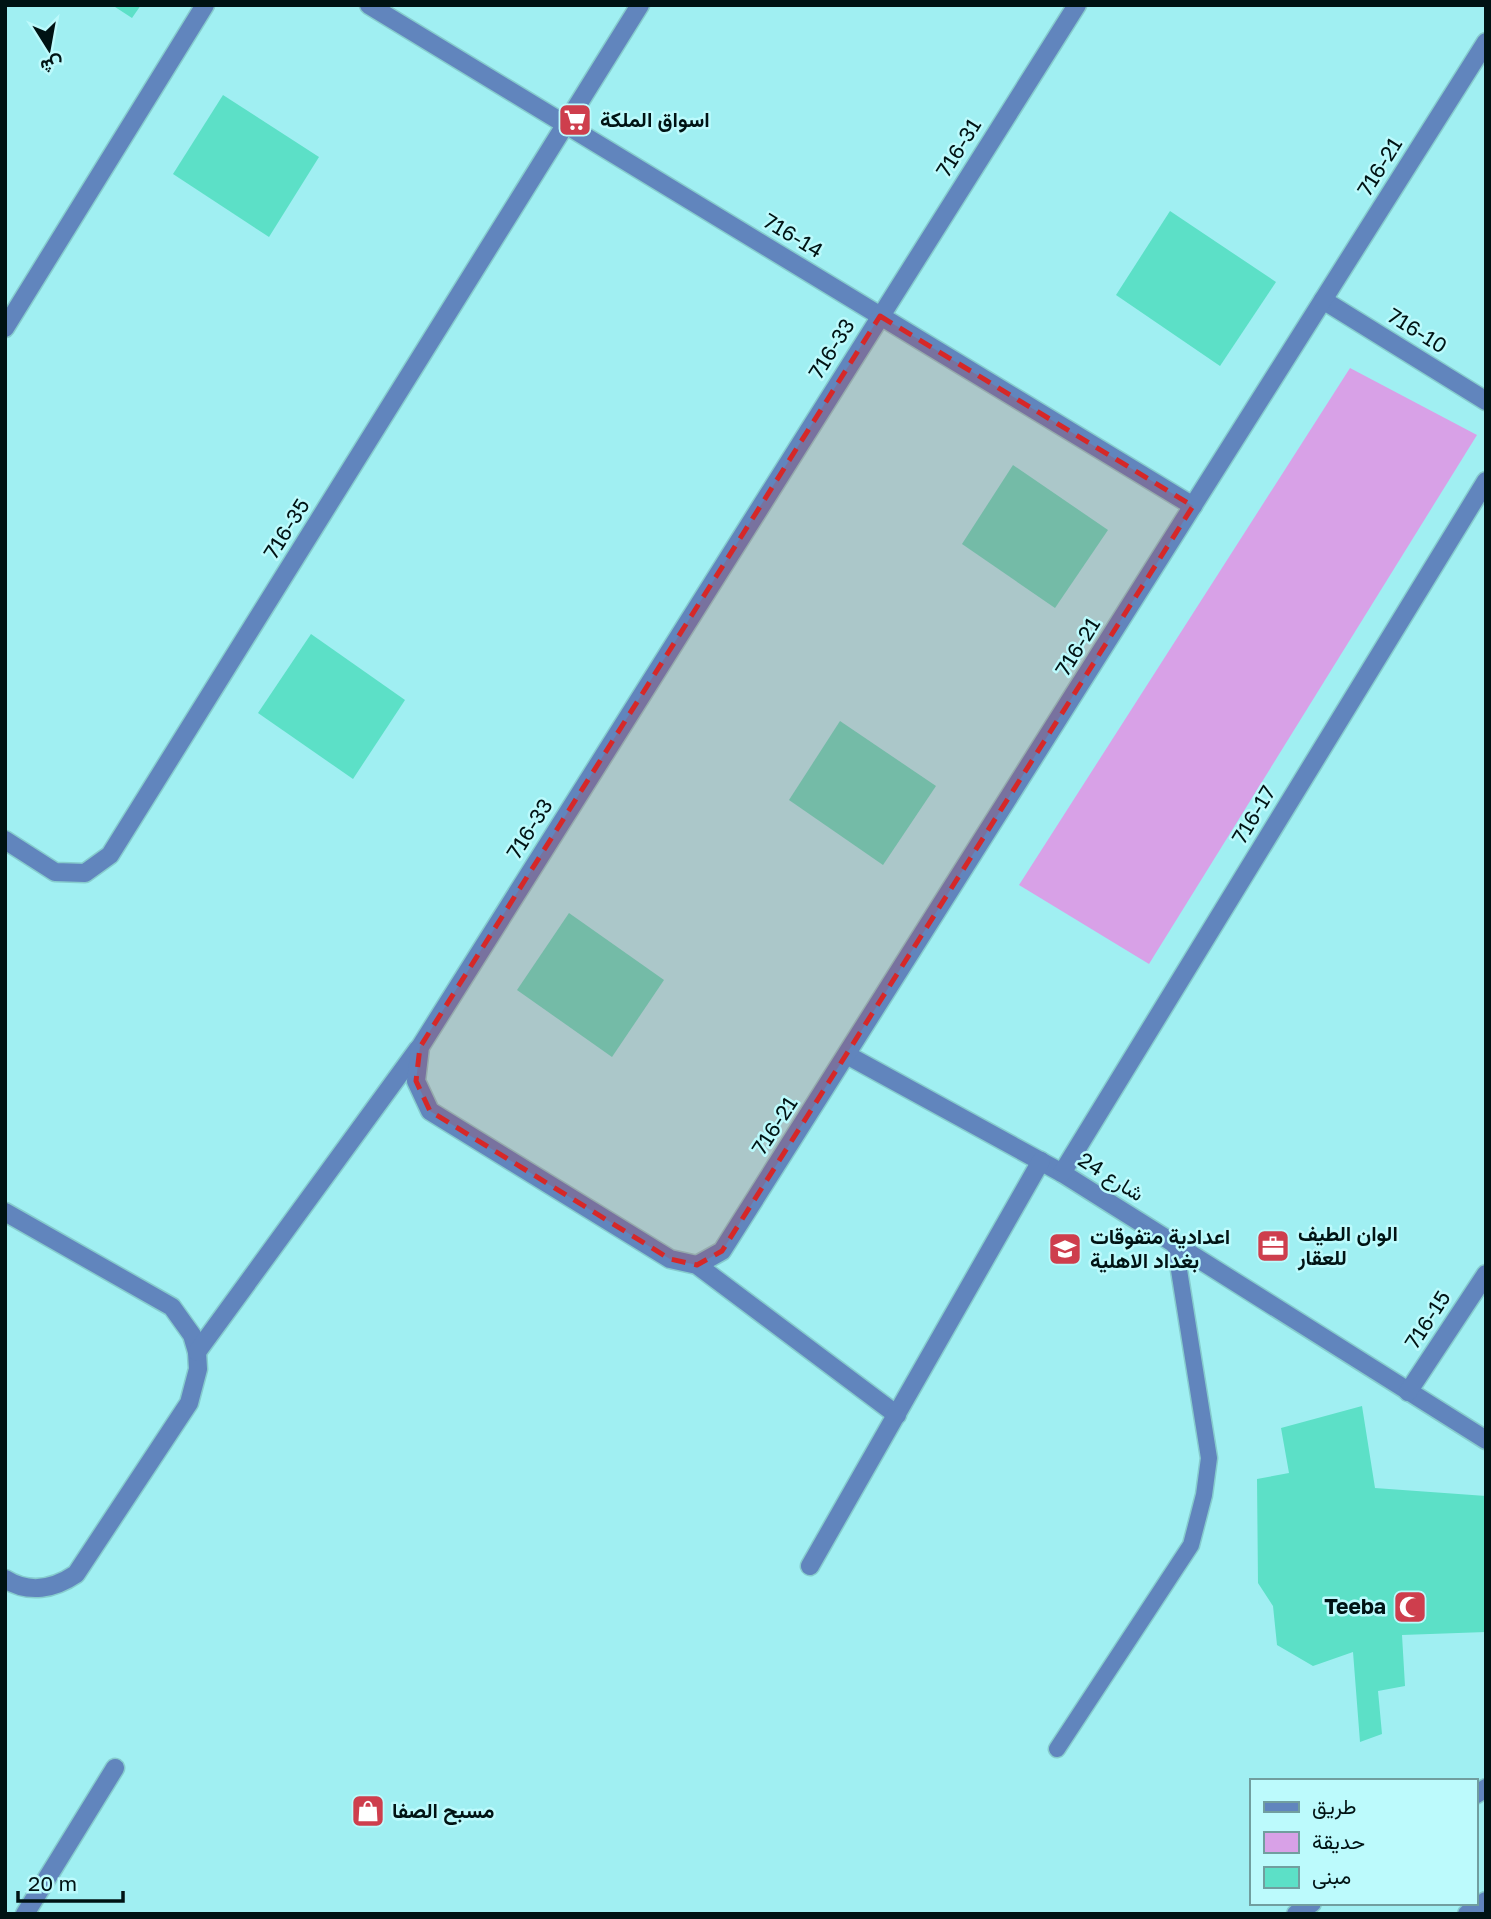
<svg xmlns="http://www.w3.org/2000/svg" width="1491" height="1919" font-family="'Golos Text',Vazirmatn,sans-serif">
<style>
.green{fill:#d8a1e7}
.building{fill:#5ce0c7}
.lines{fill:none;stroke-linecap:round;stroke-linejoin:round}
.lane-casing{stroke:#86ccce;stroke-width:19}
.street-casing{stroke:#86ccce;stroke-width:21}
.lane{stroke:#6185bd;stroke-width:16}
.street{stroke:#6185bd;stroke-width:18}
.marked{fill:#d62828;fill-opacity:0.2;stroke:#d62828;stroke-width:5;stroke-dasharray:14 9;stroke-linejoin:round}
.labels{text-anchor:middle;stroke-width:5;stroke-linejoin:round;paint-order:stroke}
.poi-label{font-size:21px;font-weight:bold;fill:#001314;stroke:#bcfafc;text-anchor:start}
.street-label{font-size:21px;fill:#001314;stroke:#bcfafc}
</style>
<rect width="100%" height="100%" fill="#a0eff2"/>
<!-- green -->
<polygon class="green" points="1350,368 1477,435 1149,964 1019,885"/>
<!-- building -->
<g class="building">
<polygon points="112,5 141,5 132,18"/>
<polygon points="223,95 319,157 269,237 173,174"/>
<polygon points="1170,211 1276,282 1220,366 1116,295"/>
<polygon points="1013,465 1108,530 1055,608 962,544"/>
<polygon points="311,634 405,700 353,779 258,713"/>
<polygon points="840,721 936,786 883,865 789,800"/>
<polygon points="569,913 664,980 612,1057 517,990"/>
<polygon points="1362,1406 1375,1488 1486,1496 1486,1632 1402,1635 1405,1686 1378,1691 1382,1734 1360,1742 1353,1652 1313,1666 1277,1645 1273,1606 1258,1583 1257,1479 1289,1473 1281,1428"/>
</g>
<g class="lines">
<defs>
<polyline id="lane" points="1057,1749 1191,1545 1204,1495 1209,1458 1175,1245"/>
<g id="street">
<polyline points="369,5 1193,506"/>
<polyline points="1323,300 1486,401"/>
<polyline points="5,328 205,5"/>
<polyline points="5,840 55,872 85,873 110,855 640,5"/>
<polyline points="847,1055 1062,1173 1486,1440"/>
<polyline points="1062,1173 1486,481"/>
<path d="M 5,1212 L 172,1307 L 192,1335 L 197,1352 L 198,1369 L 189,1403 L 76,1574 C 54,1589 29,1594 5,1579"/>
<polyline points="697,1265 722,1251 1486,42"/>
<polyline points="197,1352 418,1049"/>
<polyline points="1408,1392 1486,1274"/>
<polyline points="897,1415 697,1265 670,1259 430,1111 416,1081 420,1047 1077,5"/>
<polyline points="810,1566 1041,1161"/>
<polyline points="1475,1795 1486,1788"/>
<polyline points="25,1914 115,1768"/>
<polyline points="1296,1914 1312,1903"/>
<polyline points="1467,1914 1486,1901"/>
</g>
</defs>
<!-- lane casing -->
<use href="#lane" class="lane-casing"/>
<!-- street casing -->
<use href="#street" class="street-casing"/>
<!-- lane -->
<use href="#lane" class="lane"/>
<!-- street -->
<use href="#street" class="street"/>
</g>
<!-- marked area -->
<path class="marked" d="M 880,316 L 1193,506 L 722,1251 L 697,1265 L 670,1259 L 430,1111 L 416,1081 L 420,1047 Z"/>
<!-- icons -->
<defs>
<symbol id="supermarket-square" viewBox="-11 -11 22 22"><rect x="-9" y="-9" width="18" height="18" rx="4" fill="#ce3e4d" stroke="#bcfafc"/><path d="M-6-5.5h2.5l.6 2H6L4.5 2H-2.5L-4.4-4H-6ZM-1.5 3.2a1.3 1.3 0 1 0 .1 0ZM3 3.2a1.3 1.3 0 1 0 .1 0Z" fill="#fff"/></symbol>
<symbol id="office-square" viewBox="-11 -11 22 22"><rect x="-9" y="-9" width="18" height="18" rx="4" fill="#ce3e4d" stroke="#bcfafc"/><path d="M-6-3h4V-5.5h4V-3h4V5H-6ZM-1-4.5V-3h2v-1.5ZM-6 0V1H6V0Z" fill="#fff"/></symbol>
<symbol id="school-square" viewBox="-11 -11 22 22"><rect x="-9" y="-9" width="18" height="18" rx="4" fill="#ce3e4d" stroke="#bcfafc"/><path d="M0-5L7-2L0 1L-7-2ZM-4 1L0 2.5L4 1V4Q0 6-4 4Z" fill="#fff"/></symbol>
<symbol id="mosque-square" viewBox="-11 -11 22 22"><rect x="-9" y="-9" width="18" height="18" rx="4" fill="#ce3e4d" stroke="#bcfafc"/><path d="M3.5-4.9A6 6 0 1 0 3.5 4.9A5 5 0 1 1 3.5-4.9Z" fill="#fff"/></symbol>
<symbol id="shop-square" viewBox="-11 -11 22 22"><rect x="-9" y="-9" width="18" height="18" rx="4" fill="#ce3e4d" stroke="#bcfafc"/><path d="M-5-2.5h2.3a2.7 3.5 0 0 1 5.4 0H5L5.5 6h-11ZM-1.5-2.5h3a1.5 2.3 0 0 0-3 0Z" fill="#fff"/></symbol>
</defs>
<g fill-rule="evenodd">
<use href="#supermarket-square" x="556" y="101" width="38" height="38"/>
<use href="#office-square" x="1254" y="1227" width="38" height="38"/>
<use href="#school-square" x="1046" y="1230" width="38" height="38"/>
<use href="#mosque-square" x="1391" y="1588" width="38" height="38"/>
<use href="#shop-square" x="349" y="1792" width="38" height="38"/>
</g>
<g class="labels">
<!-- poi labels -->
<g class="poi-label">
<text x="600" y="127">اسواق الملكة</text>
<text x="1298" y="1241">الوان الطيف<tspan x="1298" dy="24">للعقار</tspan></text>
<text x="1090" y="1244">اعدادية متفوقات<tspan x="1090" dy="24">بغداد الاهلية</tspan></text>
<text x="1386" y="1614" text-anchor="end">Teeba</text>
<text x="392" y="1818">مسبح الصفا</text>
</g>
<!-- street labels -->
<g class="street-label">
<text transform="translate(959 148) rotate(-58)" y="7">716-31</text>
<text transform="translate(1380 167) rotate(-58)" y="7">716-21</text>
<text transform="translate(793 236) rotate(31)" y="7">716-14</text>
<text transform="translate(1417 331) rotate(32)" y="7">716-10</text>
<text transform="translate(832 349) rotate(-58)" y="7">716-33</text>
<text transform="translate(287 529) rotate(-58)" y="7">716-35</text>
<text transform="translate(1078 647) rotate(-58)" y="7">716-21</text>
<text transform="translate(1254 815) rotate(-59)" y="7">716-17</text>
<text transform="translate(530 829) rotate(-58)" y="7">716-33</text>
<text transform="translate(775 1126) rotate(-57)" y="7">716-21</text>
<text transform="translate(1111 1177) rotate(32)" y="7">شارع 24</text>
<text transform="translate(1428 1320) rotate(-57)" y="7">716-15</text>
</g>
</g>
<!-- border -->
<rect width="1491" height="1919" fill="none" stroke="#001314" stroke-width="14"/>
<!-- legend -->
<rect x="1250" y="1779" width="228" height="126" fill="#bcfafc" stroke="#719e9f" stroke-width="2"/>
<rect x="1264" y="1802" width="35" height="10" fill="#6185bd" stroke="#719e9f" stroke-width="2"/>
<text x="1312" y="1814" font-size="21" fill="#001314">طريق</text>
<rect x="1264" y="1832" width="35" height="21" fill="#d8a1e7" stroke="#719e9f" stroke-width="2"/>
<text x="1312" y="1849" font-size="21" fill="#001314">حديقة</text>
<rect x="1264" y="1867" width="35" height="21" fill="#5ce0c7" stroke="#719e9f" stroke-width="2"/>
<text x="1312" y="1884" font-size="21" fill="#001314">مبنى</text>
<!-- north arrow -->
<g transform="translate(49 49) rotate(169)" stroke="#bcfafc" stroke-width="5" paint-order="stroke">
<path d="M0-5L12 26L0 18L-12 26Z" fill="#001314"/>
<text y="-10" font-size="19" font-weight="bold" text-anchor="middle" fill="#001314">ش</text>
</g>
<!-- scale -->
<path d="M18 1891v10h105v-10" fill="none" stroke="#001314" stroke-width="3.5"/>
<text x="28" y="1891" font-size="21" fill="#001314" stroke="#bcfafc" stroke-width="5" paint-order="stroke">20 m</text>
</svg>
